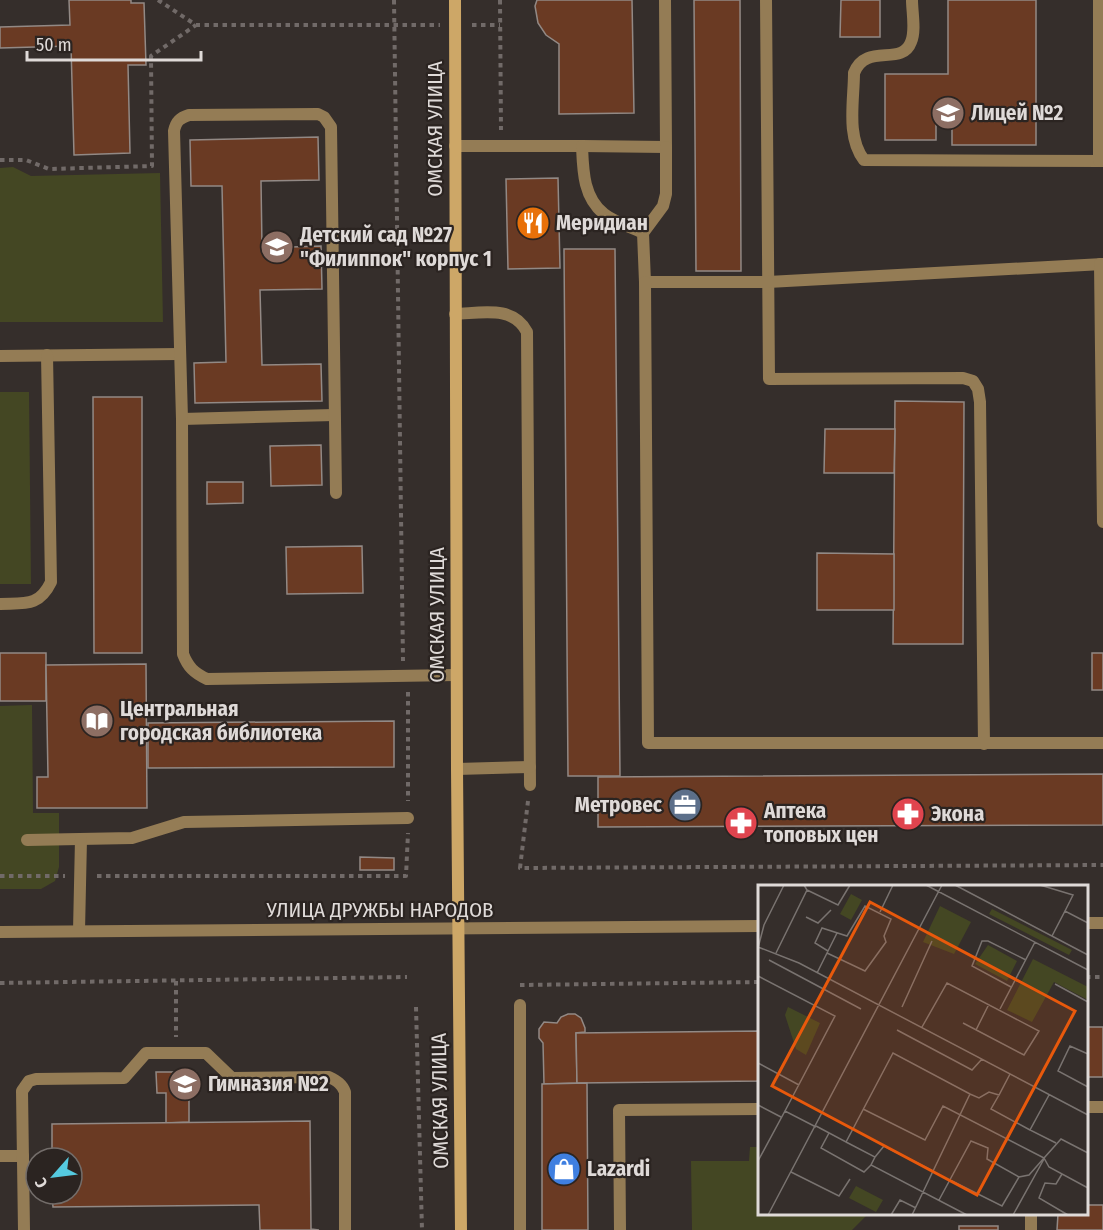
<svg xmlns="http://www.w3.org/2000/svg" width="1103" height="1230" font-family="'Fira Sans Condensed',sans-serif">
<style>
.green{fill:#444723}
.building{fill:#6a3a23;stroke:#928985;stroke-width:1.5}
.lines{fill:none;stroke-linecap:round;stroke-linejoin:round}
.path{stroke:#716a68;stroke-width:4;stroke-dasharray:4.5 4.5;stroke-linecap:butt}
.service{stroke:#947c55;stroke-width:12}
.tertiary{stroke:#947c55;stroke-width:12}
.secondary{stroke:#cda767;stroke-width:12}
.labels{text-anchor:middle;stroke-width:4.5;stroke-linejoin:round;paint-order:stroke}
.poi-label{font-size:21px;font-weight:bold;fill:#dfdad8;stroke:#2b2421;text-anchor:start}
.street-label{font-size:21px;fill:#dfdad8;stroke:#2b2421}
.inset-road{fill:none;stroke:#797370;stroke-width:1.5}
.view{fill:#e8590c;fill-opacity:0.15;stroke:#e8590c;stroke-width:3}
.inset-edge{fill:none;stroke:#dfdad8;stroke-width:3}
</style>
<rect width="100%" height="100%" fill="#352e2b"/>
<!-- green -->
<g class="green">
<polygon points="13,167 31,176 160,173 163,322 0,322 0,168"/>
<polygon points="0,392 29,392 31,584 0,584"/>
<polygon points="32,705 33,813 59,813 59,867 55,881 41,889 0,889 0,706"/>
<polygon points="750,1147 759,1147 760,1214 868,1214 852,1230 692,1230 691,1161 749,1161"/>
</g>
<!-- building -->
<g class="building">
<polygon points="69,0 131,0 131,3 144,3 146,65 128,65 130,153 74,155 71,46 0,48 0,27 70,25"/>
<polygon points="537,0 632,0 634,113 559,114 559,44 546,35 538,23 535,6"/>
<polygon points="694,0 740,0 741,271 696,271"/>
<polygon points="841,0 880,0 880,37 840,37"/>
<polygon points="948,0 1036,0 1036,145 952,145 952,106 936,106 936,140 885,140 885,74 948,74"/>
<polygon points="318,137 319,180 261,181 262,248 321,246 322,289 260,290 262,365 321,364 322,401 195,403 194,363 226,362 222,186 191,186 190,140"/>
<polygon points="558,178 560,268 508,269 506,179"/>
<polygon points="564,249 615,249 620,776 568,776"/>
<polygon points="93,397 142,397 142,653 94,653"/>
<polygon points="895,401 964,402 963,644 893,644"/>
<polygon points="825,429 895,429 894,473 824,473"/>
<polygon points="321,445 322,485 271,486 270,446"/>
<polygon points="207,482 243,482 243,503 207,504"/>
<polygon points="362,546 363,593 287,594 286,547"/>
<polygon points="817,553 894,554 894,610 817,610"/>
<rect x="0" y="653" width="46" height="48"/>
<rect x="1092" y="653" width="11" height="37"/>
<polygon points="146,664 147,808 37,808 37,777 48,777 46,665"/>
<polygon points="394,721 394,767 148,768 148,723"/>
<polygon points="1103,774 1103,825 598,827 598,777"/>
<polygon points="360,857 394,858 394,870 360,870"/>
<polygon points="568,1014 575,1014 581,1018 585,1028 585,1032 576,1033 577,1083 544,1084 543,1043 539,1038 539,1029 544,1022 557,1023 561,1017"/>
<rect x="1086" y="1027" width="17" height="50"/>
<polygon points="760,1031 760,1081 577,1083 576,1033"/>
<polygon points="156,1072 196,1072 197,1093 189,1093 189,1122 166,1123 166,1093 157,1093"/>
<polygon points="587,1083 588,1230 542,1230 542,1084"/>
<polygon points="310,1121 311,1229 319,1230 260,1230 259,1205 53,1207 52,1194 72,1194 72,1158 52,1158 52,1124"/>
<polygon points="1086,1205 1103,1205 1103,1230 1057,1230 1058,1214 1086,1214"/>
<rect x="959" y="1226" width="39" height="4"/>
</g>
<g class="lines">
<!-- path -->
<g class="path">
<polyline points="158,0 196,25 440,25"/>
<polyline points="394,0 403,661"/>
<polyline points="500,0 501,130"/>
<polyline points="472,25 500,25"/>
<polyline points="0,160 26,160 49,169 152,166 151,56 196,25"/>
<polyline points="408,692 408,801"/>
<polyline points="528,801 520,868 1103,865"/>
<polyline points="0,876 65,876"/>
<polyline points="97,876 406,876 408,833"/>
<polyline points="1086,977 1103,977"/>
<polyline points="176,981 176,1037"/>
<polyline points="0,983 407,977"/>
<polyline points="520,985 760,982"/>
<polyline points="416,1007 422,1230"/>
</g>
<!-- service -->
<g class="service">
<polyline points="766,0 769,379 963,378 973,381 978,389 980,402 984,744"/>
<path d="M 912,0 C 912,12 916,31 911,42 C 902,67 866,42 854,73 C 854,100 846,137 864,160 L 1103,161"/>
<path d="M 455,146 L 582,146 C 583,170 583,197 604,214 C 614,222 631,227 643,233 L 645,282 L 768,282 L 1103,264"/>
<polyline points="582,146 666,147 665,0"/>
<polyline points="1099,161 1099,0"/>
<polyline points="643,233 663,206 666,194 666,147"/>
<polyline points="1100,264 1103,522"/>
<polyline points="645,282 648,743 1103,743"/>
<path d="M 455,314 C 482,313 513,305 527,332 L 530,785"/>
<polyline points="0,356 179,354"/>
<polyline points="182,419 334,415"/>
<path d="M 336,493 L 331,127 L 324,117 L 318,114 L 189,115 C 180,118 176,121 174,131 L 182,419 L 183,654 C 188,667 194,673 207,679 L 456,675"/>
<path d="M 0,604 C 25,603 39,607 51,582 L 47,355"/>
<polyline points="457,769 530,767"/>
<polyline points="27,840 132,838 184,822 408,818"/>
<polyline points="79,931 81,839"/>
<polyline points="1086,1107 1103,1107"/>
<polyline points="0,1156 23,1156"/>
<path d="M 24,1230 L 22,1091 L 29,1081 L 36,1079 L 124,1078 L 146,1053 L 206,1053 L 232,1078 L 329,1077 C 337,1081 342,1084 345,1092 L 345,1230"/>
<polyline points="520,1230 520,1005"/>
<polyline points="620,1230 619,1110 760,1109"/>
<polyline points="1031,1230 1031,1214"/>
</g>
<!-- tertiary -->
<g class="tertiary">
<polyline points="1086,923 1103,923"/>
<polyline points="0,932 760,926"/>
</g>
<!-- secondary -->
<polyline class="secondary" points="455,0 457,769 461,1230"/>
</g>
<!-- icons -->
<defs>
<symbol id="school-disc" viewBox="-11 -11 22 22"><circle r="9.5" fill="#8d6e63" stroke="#2b2421"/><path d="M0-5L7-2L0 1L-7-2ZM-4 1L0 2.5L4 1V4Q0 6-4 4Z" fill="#fff"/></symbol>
<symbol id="restaurant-disc" viewBox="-11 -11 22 22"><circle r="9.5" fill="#e8710a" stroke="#2b2421"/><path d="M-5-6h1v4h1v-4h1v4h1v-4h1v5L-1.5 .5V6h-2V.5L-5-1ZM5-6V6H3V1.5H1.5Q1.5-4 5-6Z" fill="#fff"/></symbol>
<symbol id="library-disc" viewBox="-11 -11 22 22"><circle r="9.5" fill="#8d6e63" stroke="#2b2421"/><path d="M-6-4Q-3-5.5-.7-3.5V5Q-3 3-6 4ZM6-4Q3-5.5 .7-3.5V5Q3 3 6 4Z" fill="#fff"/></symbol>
<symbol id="office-disc" viewBox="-11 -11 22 22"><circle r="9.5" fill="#5c6f8a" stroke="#2b2421"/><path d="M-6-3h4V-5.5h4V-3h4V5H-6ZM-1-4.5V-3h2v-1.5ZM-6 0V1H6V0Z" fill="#fff"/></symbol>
<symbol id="pharmacy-disc" viewBox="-11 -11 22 22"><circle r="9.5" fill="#e0444e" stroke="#2b2421"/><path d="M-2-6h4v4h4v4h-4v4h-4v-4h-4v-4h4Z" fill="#fff"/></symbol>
<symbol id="shop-disc" viewBox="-11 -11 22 22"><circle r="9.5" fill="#3f7fe0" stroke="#2b2421"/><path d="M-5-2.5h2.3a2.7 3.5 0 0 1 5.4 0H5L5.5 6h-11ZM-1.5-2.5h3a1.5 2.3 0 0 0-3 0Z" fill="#fff"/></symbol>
</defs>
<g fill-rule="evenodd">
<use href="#school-disc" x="929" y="94" width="38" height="38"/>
<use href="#restaurant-disc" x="514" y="204" width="38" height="38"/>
<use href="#school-disc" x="258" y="228" width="38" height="38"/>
<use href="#library-disc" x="78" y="702" width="38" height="38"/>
<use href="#office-disc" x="666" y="786" width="38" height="38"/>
<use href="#pharmacy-disc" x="889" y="795" width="38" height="38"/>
<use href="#pharmacy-disc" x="722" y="804" width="38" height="38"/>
<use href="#school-disc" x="166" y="1065" width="38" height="38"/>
<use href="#shop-disc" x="545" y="1150" width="38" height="38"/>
</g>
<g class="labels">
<!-- poi labels -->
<g class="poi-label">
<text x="971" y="120">Лицей №2</text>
<text x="556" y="230">Меридиан</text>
<text x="300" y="242">Детский сад №27<tspan x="300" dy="24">"Филиппок" корпус 1</tspan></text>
<text x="120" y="716">Центральная<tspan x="120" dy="24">городская библиотека</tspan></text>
<text x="662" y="812" text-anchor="end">Метровес</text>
<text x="764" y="818">Аптека<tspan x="764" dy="24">топовых цен</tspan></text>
<text x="931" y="821">Экона</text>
<text x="208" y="1091">Гимназия №2</text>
<text x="587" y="1176">Lazardi</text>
</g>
<!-- street labels -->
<g class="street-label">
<text transform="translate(435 129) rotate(-90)" y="7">ОМСКАЯ УЛИЦА</text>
<text transform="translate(437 615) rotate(-90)" y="7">ОМСКАЯ УЛИЦА</text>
<text x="380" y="917">УЛИЦА ДРУЖБЫ НАРОДОВ</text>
<text transform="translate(440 1101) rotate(-91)" y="7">ОМСКАЯ УЛИЦА</text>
</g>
</g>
<!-- overview -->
<g transform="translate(758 885)">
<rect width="330" height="330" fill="#352e2b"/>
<path d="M 93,9 L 104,15 L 93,35 L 82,29 ZM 182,21 L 213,37 L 196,69 L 165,57 ZM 234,24 L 314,65 L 311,70 L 231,29 ZM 230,60 L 259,76 L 249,96 L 217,79 ZM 275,74 L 330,102 L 330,115 L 296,97 L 274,137 L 249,125 ZM 30,122 L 62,138 L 48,170 L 38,164 L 27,130 ZM 98,301 L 125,315 L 118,327 L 91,313 Z" fill="#444723"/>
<path class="inset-road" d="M 168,0 L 330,85M 197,0 L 330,70M 282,0 L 315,10 L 307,26M 49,5 L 80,20 L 92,0M 122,27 L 135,0M 48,32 L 60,38 L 73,25M 294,51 L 307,26 L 330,38M 0,62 L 41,78 L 330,230M 0,63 L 6,40 L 26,0M 18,68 L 49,5 L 46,0M 69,68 L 107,86 L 128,57 L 126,51 L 133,34 L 107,21 L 89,51 L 64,43 L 57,58 L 70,66M 11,75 L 103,124M 59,88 L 79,48M 0,91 L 77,131 L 27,226M 297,99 L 330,117M 253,102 L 214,81 L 224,56 L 230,56 L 268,75M 144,122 L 174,56M 242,124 L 277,57M 164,142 L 189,98 L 281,146 L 266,170 L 205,138M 139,145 L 214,185 L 224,174M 218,145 L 231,119M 330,169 L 312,161 L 300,186 L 330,202M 0,178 L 41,200M 241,210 L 233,224 L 272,245M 291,210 L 272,245 L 298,258M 0,220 L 23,232M 105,224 L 167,255 L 185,221 L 286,273 L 303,254 L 330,268M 58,241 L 88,257 L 135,168 L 212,209M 71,248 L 63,263 L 106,287 L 113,280M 88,257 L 117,272 L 113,280 L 209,330M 117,272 L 126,261 L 175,286M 286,273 L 291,282 L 330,303M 0,276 L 27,226 L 58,242M 33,287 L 81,311 L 92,294M 304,289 L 298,299 L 287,298 L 281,313 L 310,330M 192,295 L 244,321 L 261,292 L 271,290 L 286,273M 181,315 L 213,256 L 230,263 L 229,274 L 261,292M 10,330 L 184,0M 133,330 L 142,315 L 158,323M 154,330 L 212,209 L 221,213 L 231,207 L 241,210 L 252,189M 255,330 L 286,274"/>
<path class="view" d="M 112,17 L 317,126 L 219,310 L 14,201 Z"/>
<rect width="330" height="330" class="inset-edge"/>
</g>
<!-- north arrow -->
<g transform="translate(54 1176) rotate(242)"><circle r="28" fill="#2b2421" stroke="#736d6a" stroke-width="1.5"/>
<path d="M0-4.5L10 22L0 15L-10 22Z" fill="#55cae0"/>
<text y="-9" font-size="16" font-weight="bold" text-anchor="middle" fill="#dfdad8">С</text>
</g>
<!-- scale -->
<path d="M27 51v9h174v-9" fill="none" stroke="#dfdad8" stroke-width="3"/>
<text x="36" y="51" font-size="18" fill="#dfdad8" stroke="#2b2421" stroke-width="4.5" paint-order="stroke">50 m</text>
</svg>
